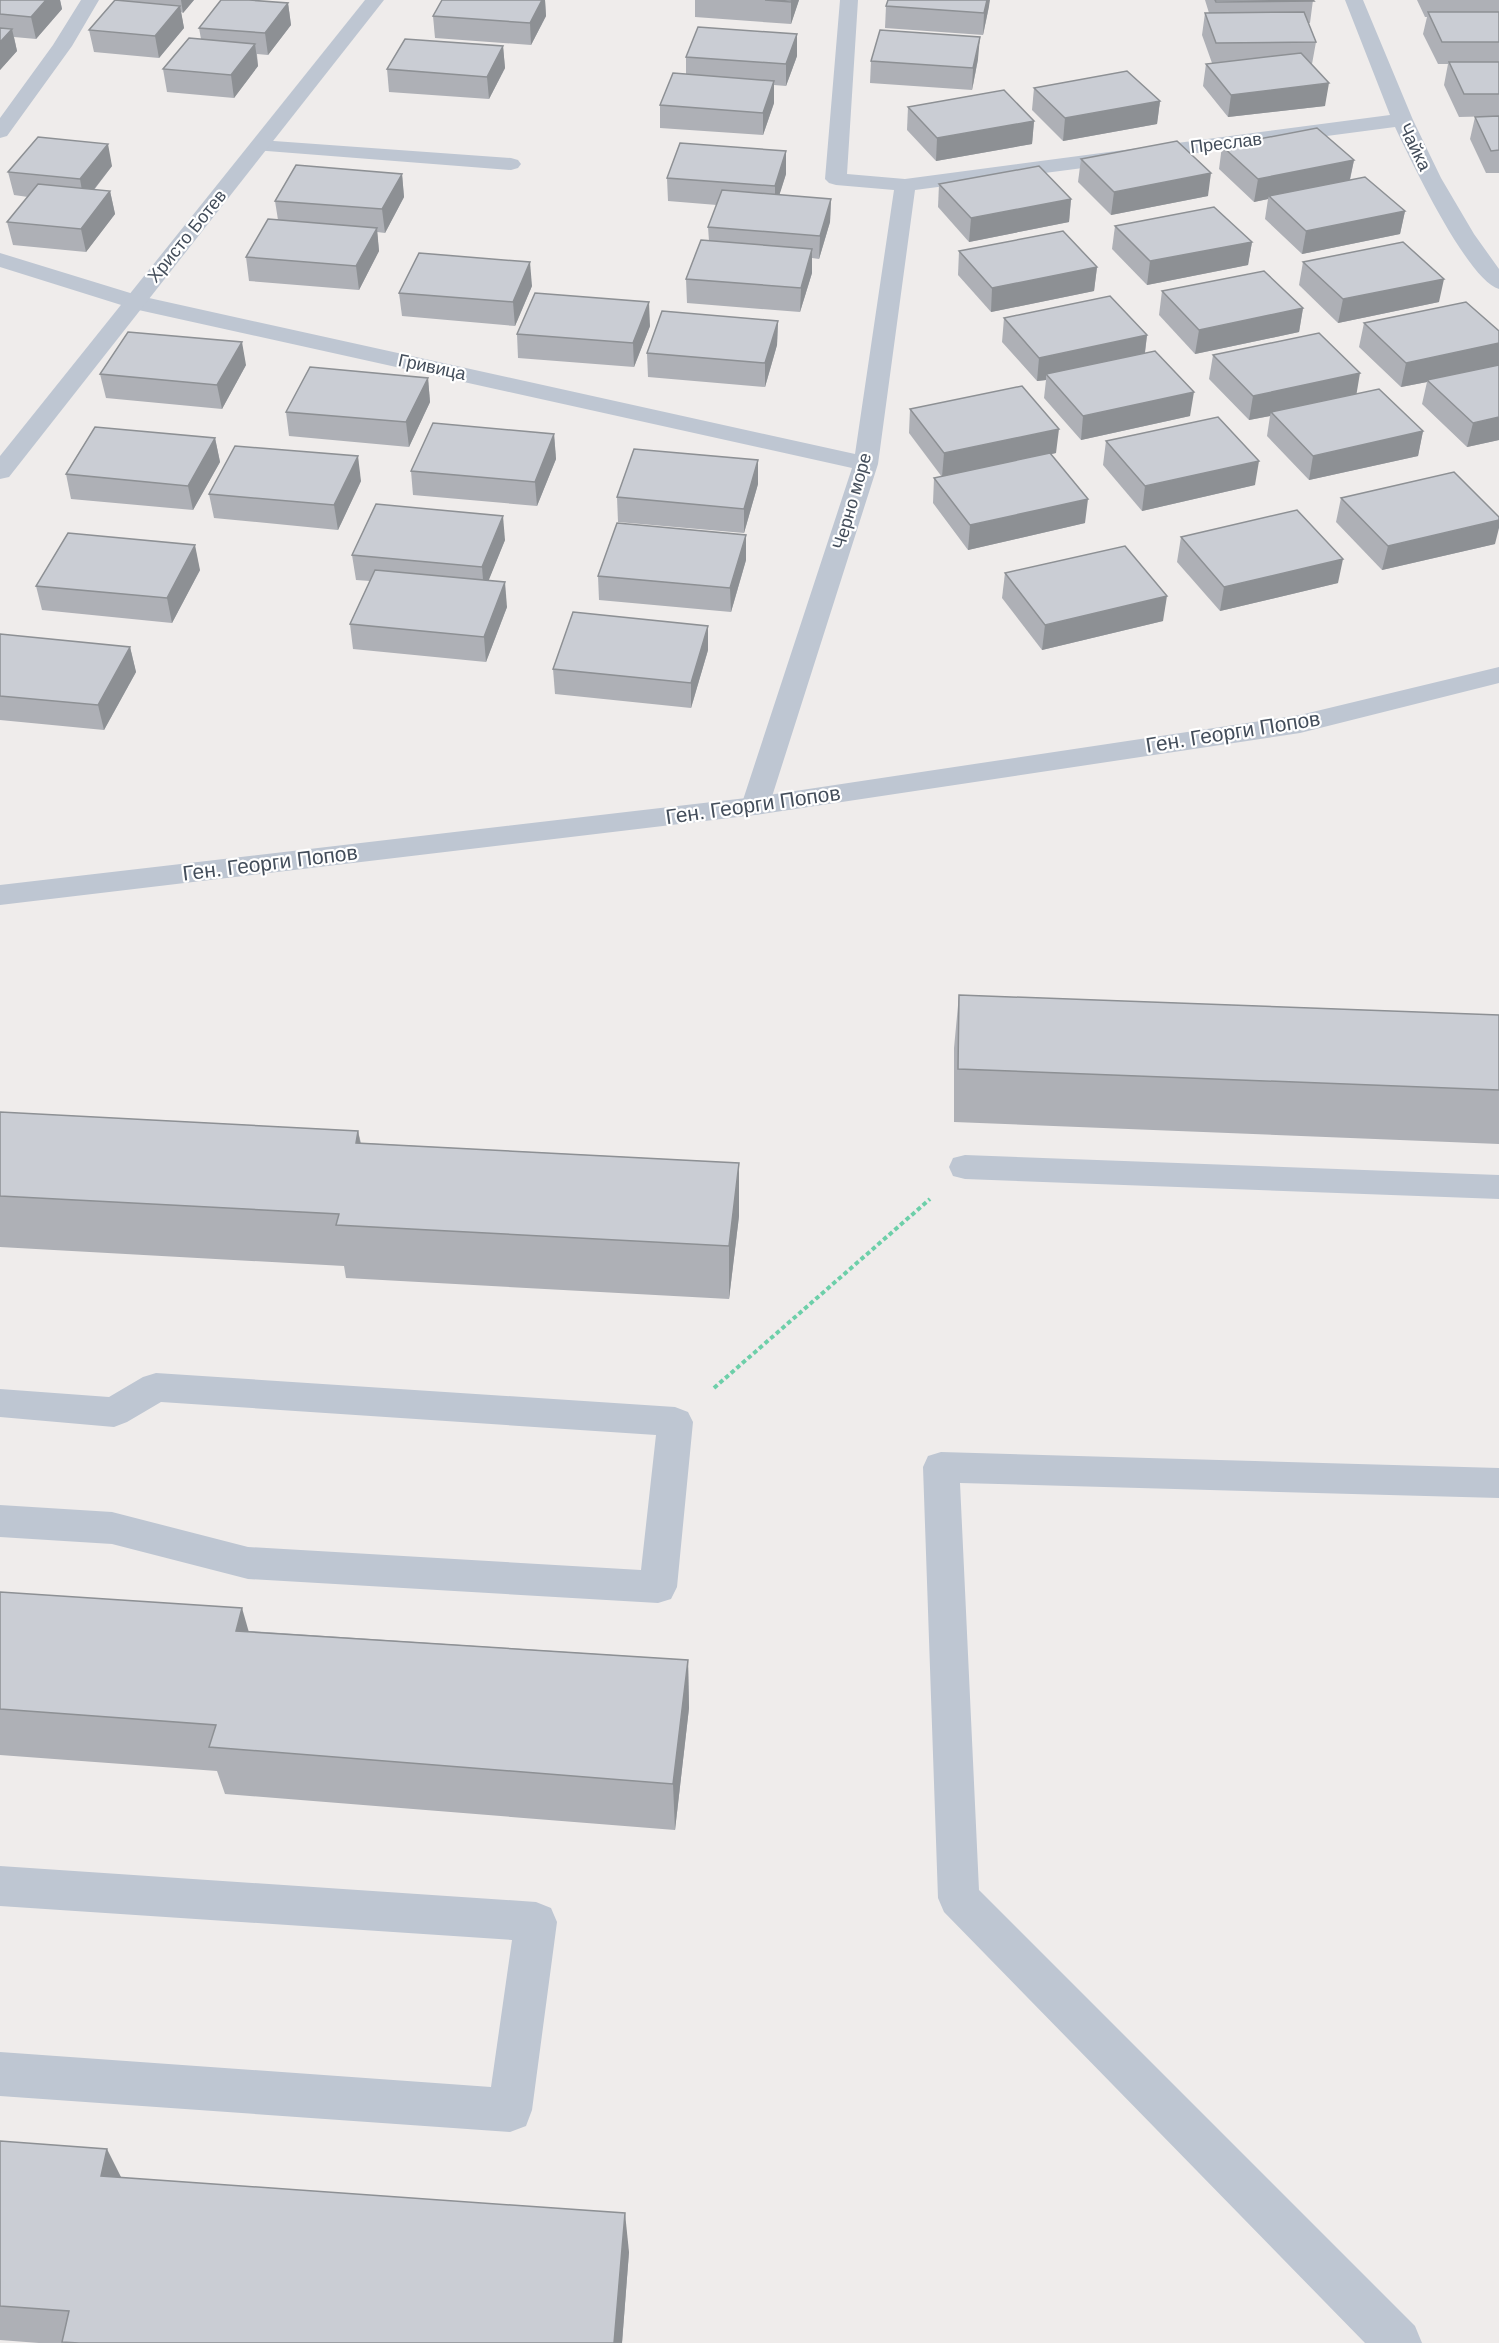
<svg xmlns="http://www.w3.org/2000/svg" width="1499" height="2343" font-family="Arial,sans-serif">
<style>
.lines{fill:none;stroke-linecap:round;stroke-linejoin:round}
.path{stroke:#6dcfa9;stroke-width:4;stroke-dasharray:4.5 3;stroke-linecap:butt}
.service{fill:#bec6d2;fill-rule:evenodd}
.minor{fill:#bec6d2;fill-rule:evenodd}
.tertiary{fill:#bec6d2;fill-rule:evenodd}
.wall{fill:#aeb0b6}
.shaded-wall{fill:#8d9094}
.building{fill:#cacdd4;stroke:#8d9094;stroke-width:1.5}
.labels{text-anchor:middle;stroke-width:4.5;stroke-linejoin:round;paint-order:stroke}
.far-street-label{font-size:18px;fill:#434d5a;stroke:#fff}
.street-label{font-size:21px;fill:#434d5a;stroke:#fff}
</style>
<rect width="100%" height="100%" fill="#efeceb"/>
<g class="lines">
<!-- path -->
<polyline class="path" points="714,1388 930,1199"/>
<!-- service -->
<g class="service">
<polygon points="260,140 511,158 518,160 521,164 518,168 511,170 253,150 250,146 253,142"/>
<polygon points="965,1155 1499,1175 1499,1199 965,1179 953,1176 949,1167 953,1158"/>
<polygon points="156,1373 675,1407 688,1412 693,1422 677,1587 671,1599 658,1603 248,1579 112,1544 0,1537 0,1505 112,1512 248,1547 641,1570 656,1435 161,1402 127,1422 114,1427 0,1417 0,1389 109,1397 143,1377"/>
<polygon points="941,1452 1499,1468 1499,1498 960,1483 979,1890 1415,2326 1422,2343 1365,2343 944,1912 938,1898 923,1467 928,1456"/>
<polygon points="0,1866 536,1902 551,1908 557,1922 532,2110 526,2126 510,2132 0,2096 0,2052 491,2087 512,1940 0,1906"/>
</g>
<!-- minor -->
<g class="minor">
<polygon points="81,0 99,0 72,46 7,136 0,138 0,118 53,45"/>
<path d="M 840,0 L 858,0 L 847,174 L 905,179 L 1390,115 L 1345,0 L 1363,0 L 1413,120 L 1441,178 L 1474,234 L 1499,269 L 1499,289 C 1468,281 1410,159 1395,127 L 915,190 L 878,464 L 769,806 L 765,813 L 755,815 L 745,813 L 741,806 L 852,468 L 134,309 L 0,267 L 0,253 L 140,296 L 855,454 L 894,190 L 836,185 L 829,183 L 825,179 Z"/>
</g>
<!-- tertiary -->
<g class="tertiary">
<polygon points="365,0 384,0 9,477 0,479 0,456"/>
<polygon points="1499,667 1499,683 1300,733 755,815 0,905 0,885 755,797 1300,715"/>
</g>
</g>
<!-- wall -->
<g class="wall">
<polygon points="0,0 60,0 62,9 36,39 14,37 17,51 0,70"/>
<polygon points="119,0 194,0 183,13 181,12 184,28 159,58 94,52 89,30"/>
<polygon points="442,0 545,0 546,16 531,45 435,38 433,16"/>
<polygon points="695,0 799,0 791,24 695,17"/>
<polygon points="1205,0 1313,0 1310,23 1308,23 1316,42 1312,64 1311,64 1325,106 1228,117 1203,86 1206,64 1212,63 1202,35 1205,13 1209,13"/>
<polygon points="1417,0 1499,0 1499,116 1459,117 1444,85 1448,64 1438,64 1423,34 1427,17 1425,17"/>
<polygon points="288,3 291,25 268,55 257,54 258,66 234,98 167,92 163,69 201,39 199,28"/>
<polygon points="886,6 989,6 983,35 885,28"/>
<polygon points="797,34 797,56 786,86 774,85 774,103 763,135 660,128 660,105 686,74 686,57"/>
<polygon points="503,46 505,68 489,99 389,92 387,69"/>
<polygon points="978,59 972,90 870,83 871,61"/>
<polygon points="1034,88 1160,101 1157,124 1063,141 1032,110"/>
<polygon points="908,107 1034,121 1032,144 936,161 907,130"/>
<polygon points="1499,116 1499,173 1486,173 1470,139 1475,117"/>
<polygon points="1222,146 1354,160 1350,180 1405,211 1400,234 1302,254 1265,219 1268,199 1254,202 1219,169"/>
<polygon points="786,151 786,174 779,195 831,199 830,222 819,259 812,258 812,273 800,312 687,303 686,279 709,241 708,227 717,205 668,201 667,178"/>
<polygon points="1081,159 1208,196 1111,215 1078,182"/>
<polygon points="112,166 94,190 110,191 115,214 86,252 13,245 7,222 28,197 14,195 8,172"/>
<polygon points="402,174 404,197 385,233 377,232 379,251 359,290 249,281 246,257 278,220 275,201"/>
<polygon points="939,184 1071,199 1069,222 969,242 938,207"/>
<polygon points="1115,226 1252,242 1248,265 1147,285 1112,249"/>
<polygon points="959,251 1097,267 1094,291 991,312 958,275"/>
<polygon points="1303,262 1439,302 1338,323 1299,285"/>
<polygon points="532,286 515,326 402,316 399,293"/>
<polygon points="1162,291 1303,308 1299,332 1195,354 1159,315"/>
<polygon points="1004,318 1147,335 1145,353 1190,416 1081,440 1044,398 1046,380 1037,381 1002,342"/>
<polygon points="778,321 777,345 765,387 648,377 647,353"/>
<polygon points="1364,323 1499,331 1499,440 1467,447 1422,404 1427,382 1401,387 1359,347"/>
<polygon points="650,326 634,367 518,358 517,334"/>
<polygon points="1213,355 1356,394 1423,431 1418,456 1309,480 1267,436 1270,416 1249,420 1209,379"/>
<polygon points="246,365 222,409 106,398 100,374"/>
<polygon points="428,378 430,402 409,447 289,436 286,412"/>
<polygon points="910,409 1056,453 1051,454 1085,523 968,550 933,503 934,478 942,477 909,433"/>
<polygon points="554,434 556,459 537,506 413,495 411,471"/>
<polygon points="215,438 220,462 193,510 71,499 66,474"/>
<polygon points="1106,441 1255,485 1142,511 1103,465"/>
<polygon points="758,460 758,484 744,533 618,522 617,497"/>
<polygon points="361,481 338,530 214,518 209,494"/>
<polygon points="1341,498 1495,544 1382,570 1336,522"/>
<polygon points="746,535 746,560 731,612 599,600 598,576"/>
<polygon points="1181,537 1338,583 1220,611 1177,562"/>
<polygon points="505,540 488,581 507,607 486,662 353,649 350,624 370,581 356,580 352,555"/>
<polygon points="200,570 172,623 42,610 36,586"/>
<polygon points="1005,573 1163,621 1042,650 1002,598"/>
<polygon points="708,626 708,650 691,708 555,694 553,669"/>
<polygon points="0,634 130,647 136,672 104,730 0,720"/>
<polygon points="959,995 1499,1015 1499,1144 954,1122 954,1048"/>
<polygon points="0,1112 358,1131 361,1143 739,1163 739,1216 729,1299 346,1278 344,1266 0,1247"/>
<polygon points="0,1592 249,1631 688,1660 689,1708 675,1830 225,1794 217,1771 0,1755"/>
<polygon points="0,2141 121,2177 629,2252 622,2343 39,2343 0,2340"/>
</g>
<!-- shaded-wall -->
<g class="shaded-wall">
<polygon points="46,0 60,0 62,9 36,39 31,17"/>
<polygon points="181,0 194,0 183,13"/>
<polygon points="542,0 545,0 546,16 531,45 530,23"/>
<polygon points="792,0 799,0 791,24 791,2"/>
<polygon points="987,0 990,0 989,6 983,35 984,13"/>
<polygon points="288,3 291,25 268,55 265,33"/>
<polygon points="180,6 184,28 159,58 155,36"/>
<polygon points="12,29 17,51 0,70 0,42"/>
<polygon points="797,34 797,56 786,86 786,64"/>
<polygon points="980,37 978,59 972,90 973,68"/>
<polygon points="255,44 258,66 234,98 231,75"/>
<polygon points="503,46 505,68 489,99 487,77"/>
<polygon points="774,81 774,103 763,135 763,113"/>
<polygon points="1329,83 1325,106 1228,117 1231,95"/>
<polygon points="1160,101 1157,124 1063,141 1065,118"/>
<polygon points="1034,121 1032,144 936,161 937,138"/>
<polygon points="108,144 112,166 84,202 80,179"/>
<polygon points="786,151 786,174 775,209 775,186"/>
<polygon points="1354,160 1349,183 1269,196 1268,199 1254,202 1258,179"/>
<polygon points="1211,173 1208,196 1111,215 1114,192"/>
<polygon points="402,174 404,197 385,233 382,209"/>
<polygon points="110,191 115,214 86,252 81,229"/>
<polygon points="831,199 830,222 819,259 820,236"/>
<polygon points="1071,199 1069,222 969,242 971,218"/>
<polygon points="1405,211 1400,234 1302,254 1306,231"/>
<polygon points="377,228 379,251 359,290 356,266"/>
<polygon points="1252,242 1248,265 1147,285 1150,261"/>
<polygon points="812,249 812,273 800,312 801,288"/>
<polygon points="530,262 532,286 515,326 513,302"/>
<polygon points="1097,267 1094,291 991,312 992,288"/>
<polygon points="1444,279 1439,302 1338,323 1343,299"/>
<polygon points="649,302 650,326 634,367 633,343"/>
<polygon points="1303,308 1299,332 1195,354 1199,330"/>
<polygon points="778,321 777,345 765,387 765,363"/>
<polygon points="1147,335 1144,359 1046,374 1046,380 1037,381 1039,358"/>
<polygon points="242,342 246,365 222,409 217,385"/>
<polygon points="1499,343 1499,366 1427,380 1427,382 1401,387 1406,363"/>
<polygon points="1360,373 1356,397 1271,412 1270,416 1249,420 1253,396"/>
<polygon points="428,378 430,402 409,447 406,422"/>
<polygon points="1194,392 1190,416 1081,440 1083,416"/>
<polygon points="1499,417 1499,440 1467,447 1473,423"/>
<polygon points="1059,429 1056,453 942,477 944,453"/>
<polygon points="1423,431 1418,456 1309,480 1313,456"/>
<polygon points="554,434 556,459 537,506 535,482"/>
<polygon points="215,438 220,462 193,510 188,486"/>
<polygon points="358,456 361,481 338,530 334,505"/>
<polygon points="758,460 758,484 744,533 744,509"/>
<polygon points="1259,461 1255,485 1142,511 1145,486"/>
<polygon points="1088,499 1085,523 968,550 970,525"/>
<polygon points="503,516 505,540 484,592 482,567"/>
<polygon points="1499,520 1499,528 1495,544 1382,570 1388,546"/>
<polygon points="746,535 746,560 731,612 730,588"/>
<polygon points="195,545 200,570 172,623 167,598"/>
<polygon points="1343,559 1338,583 1220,611 1224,587"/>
<polygon points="505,582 507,607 486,662 484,637"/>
<polygon points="1167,596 1163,621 1042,650 1045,625"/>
<polygon points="708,626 708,650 691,708 691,683"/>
<polygon points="130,647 136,672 104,730 98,705"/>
<polygon points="358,1131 368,1184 356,1143"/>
<polygon points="739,1163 739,1216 729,1299 729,1246"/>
<polygon points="242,1608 256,1657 236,1631"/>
<polygon points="688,1660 689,1708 675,1830 673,1784"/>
<polygon points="107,2149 127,2189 101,2176"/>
<polygon points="625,2213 629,2252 622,2343 614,2343"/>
</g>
<!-- building -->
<g class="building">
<polygon points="0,0 46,0 31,17 0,14"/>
<polygon points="115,0 180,6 155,36 89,30"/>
<polygon points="221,0 249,0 288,3 265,33 199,28"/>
<polygon points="442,0 542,0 530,23 433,16"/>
<polygon points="765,0 792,0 791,2"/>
<polygon points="888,0 987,0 984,13 886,6"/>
<polygon points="1215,0 1313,0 1314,1 1216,2"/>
<polygon points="1304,12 1316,42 1216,43 1205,13"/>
<polygon points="1428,12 1499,12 1499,42 1442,42"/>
<polygon points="698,27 797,34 786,64 686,57"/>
<polygon points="0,28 12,29 0,42"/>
<polygon points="880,30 980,37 973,68 871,61"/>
<polygon points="189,38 255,44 231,75 163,69"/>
<polygon points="405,39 503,46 487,77 387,69"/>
<polygon points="1301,53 1329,83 1231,95 1206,64"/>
<polygon points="1449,62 1499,62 1499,94 1464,94"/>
<polygon points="1127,71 1160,101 1065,118 1034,88"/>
<polygon points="673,73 774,81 763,113 660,105"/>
<polygon points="1004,90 1034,121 937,138 908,107"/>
<polygon points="1499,116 1499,150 1491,151 1475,117"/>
<polygon points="1317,128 1354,160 1258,179 1222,146"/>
<polygon points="38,137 108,144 80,179 8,172"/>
<polygon points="1177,141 1211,173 1114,192 1081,159"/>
<polygon points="680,143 786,151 775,186 667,178"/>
<polygon points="296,165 402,174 382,209 275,201"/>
<polygon points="1039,166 1071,199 971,218 939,184"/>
<polygon points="1365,177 1405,211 1306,231 1269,196"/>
<polygon points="38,184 110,191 81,229 7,222"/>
<polygon points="722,190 831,199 820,236 708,227"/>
<polygon points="1214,207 1252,242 1150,261 1115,226"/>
<polygon points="268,219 377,228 356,266 246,257"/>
<polygon points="1063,231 1097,267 992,288 959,251"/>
<polygon points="701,240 812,249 801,288 686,279"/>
<polygon points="1403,242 1444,279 1343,299 1303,262"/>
<polygon points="419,253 530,262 513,302 399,293"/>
<polygon points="1264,271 1303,308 1199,330 1162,291"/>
<polygon points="535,293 649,302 633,343 517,334"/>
<polygon points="1110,296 1147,335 1039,358 1004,318"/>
<polygon points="1466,302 1499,331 1499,343 1406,363 1364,323"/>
<polygon points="662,311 778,321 765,363 647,353"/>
<polygon points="128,332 242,342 217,385 100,374"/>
<polygon points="1319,333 1360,373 1253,396 1213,355"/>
<polygon points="1155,351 1194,392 1083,416 1046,374"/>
<polygon points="1499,365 1499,417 1473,423 1427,380"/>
<polygon points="310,367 428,378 406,422 286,412"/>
<polygon points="1022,386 1059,429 944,453 910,409"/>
<polygon points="1379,389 1423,431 1313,456 1271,412"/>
<polygon points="1218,417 1259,461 1145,486 1106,441"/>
<polygon points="433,423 554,434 535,482 411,471"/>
<polygon points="95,427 215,438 188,486 66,474"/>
<polygon points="235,446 358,456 334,505 209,494"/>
<polygon points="634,449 758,460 744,509 617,497"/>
<polygon points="1050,453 1088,499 970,525 934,478"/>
<polygon points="1454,472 1499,517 1499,520 1388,546 1341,498"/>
<polygon points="376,504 503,516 482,567 352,555"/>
<polygon points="1297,510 1343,559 1224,587 1181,537"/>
<polygon points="617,523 746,535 730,588 598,576"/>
<polygon points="68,533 195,545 167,598 36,586"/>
<polygon points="1125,546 1167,596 1045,625 1005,573"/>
<polygon points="375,570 505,582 484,637 350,624"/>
<polygon points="573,612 708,626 691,683 553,669"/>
<polygon points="0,634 130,647 98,705 0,696"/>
<polygon points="959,995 1499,1015 1499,1090 958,1069"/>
<polygon points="0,1112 358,1131 356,1143 739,1163 729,1246 336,1225 339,1214 0,1196"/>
<polygon points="0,1592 242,1608 236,1631 688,1660 673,1784 209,1747 216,1725 0,1709"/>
<polygon points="0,2141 107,2149 101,2176 625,2213 614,2343 79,2343 62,2342 69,2311 0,2306"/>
</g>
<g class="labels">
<!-- far-street labels -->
<g class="far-street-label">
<text transform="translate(1226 143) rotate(-7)" y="6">Преслав</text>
<text transform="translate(1415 147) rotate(64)" y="6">Чайка</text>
<text transform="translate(187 236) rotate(-51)" y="6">Христо Ботев</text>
<text transform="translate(432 367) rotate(12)" y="6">Гривица</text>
<text transform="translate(852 501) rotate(-74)" y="6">Черно море</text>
</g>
<!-- street labels -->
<g class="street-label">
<text transform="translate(1233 732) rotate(-9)" y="7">Ген. Георги Попов</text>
<text transform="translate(753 805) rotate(-8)" y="7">Ген. Георги Попов</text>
<text transform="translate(270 863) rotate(-7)" y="7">Ген. Георги Попов</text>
</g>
</g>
</svg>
